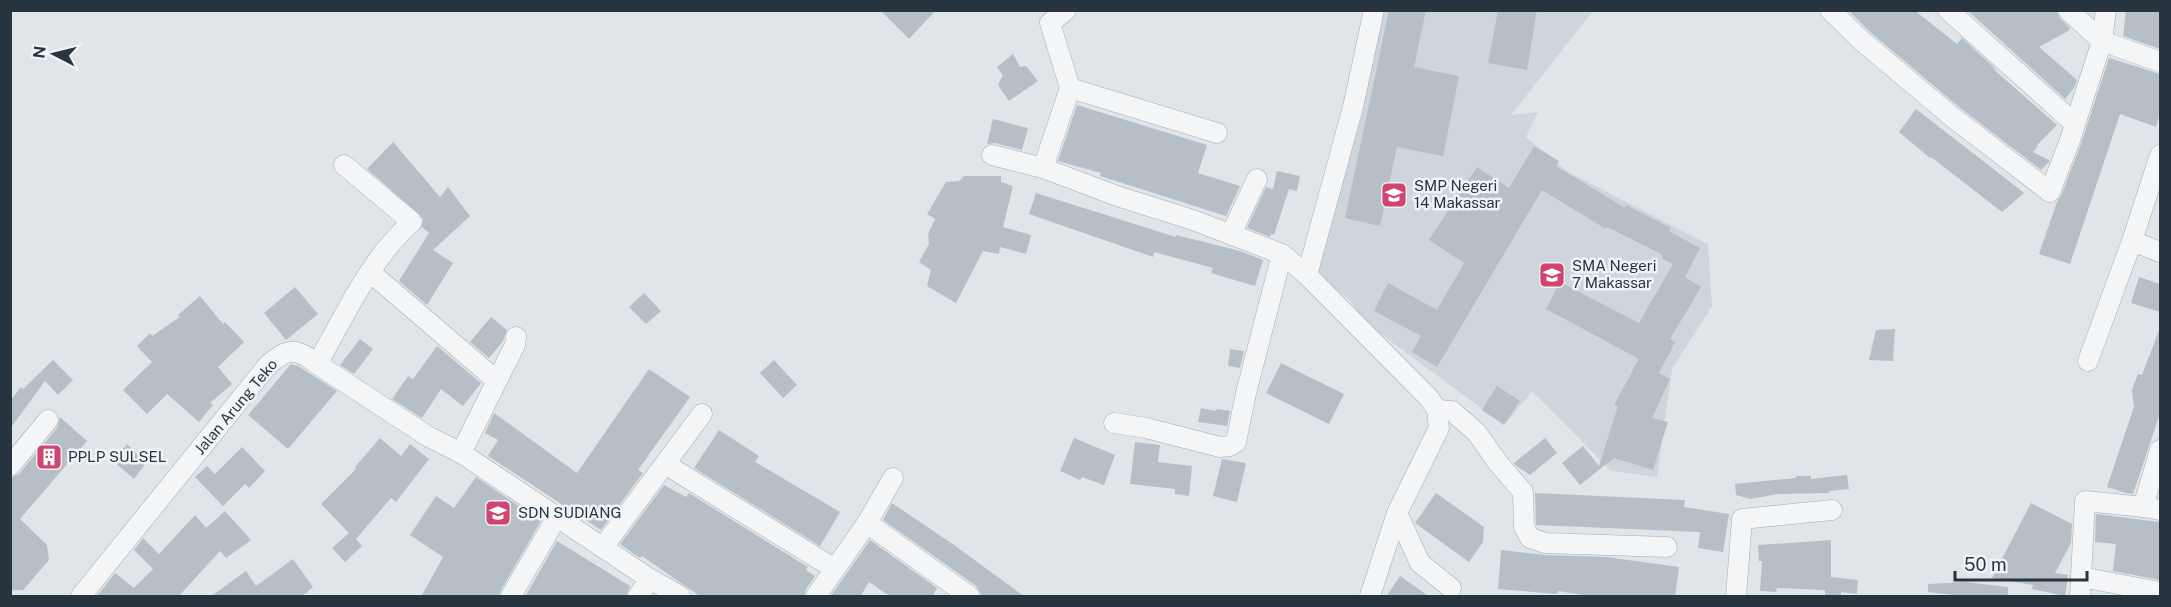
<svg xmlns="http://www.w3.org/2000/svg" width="2171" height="607" font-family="'Public Sans',sans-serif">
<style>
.built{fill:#ced5db}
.building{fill:#b7bfc6}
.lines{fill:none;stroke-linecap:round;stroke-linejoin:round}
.minor-casing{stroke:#a5adb3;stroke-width:21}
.minor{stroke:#f3f5f7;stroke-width:20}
.labels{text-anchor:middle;stroke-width:5;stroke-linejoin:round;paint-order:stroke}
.poi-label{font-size:15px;fill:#283540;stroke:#eff4f6;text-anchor:start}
.street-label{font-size:15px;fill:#283540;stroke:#eff4f6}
</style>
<rect width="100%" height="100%" fill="#e0e5e9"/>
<!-- built -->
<polygon class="built" points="1378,11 1593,11 1511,115 1538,112 1526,137 1568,172 1708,244 1712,306 1672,369 1657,477 1611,471 1532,391 1504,425 1362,320 1350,300 1317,276"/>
<!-- building -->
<g class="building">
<polygon points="880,10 936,10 909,39"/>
<polygon points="1389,10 1426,10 1414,67 1459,76 1443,156 1397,147 1380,226 1345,218"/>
<polygon points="1498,10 1537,10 1527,70 1488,63"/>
<polygon points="1848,10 1914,10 1957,44 1962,38 1997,70 1992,68 2057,125 2037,145 2038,146 2033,152 2049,160 2049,162 2041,170 1959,107 1870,32"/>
<polygon points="1967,10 2056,10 2060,18 2070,28 2068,31 2039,47 2077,80 2074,88 2065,99"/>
<polygon points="2126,10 2147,12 2147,10 2160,10 2160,49 2123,36"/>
<polygon points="1013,54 1020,67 1026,66 1038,81 1009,101 998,85 1003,75 997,67"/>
<polygon points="2109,58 2160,74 2160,112 2156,127 2120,114 2070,264 2039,254 2057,202 2061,196 2081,144"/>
<polygon points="1077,105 1207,145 1198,173 1240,186 1226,216 1100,176 1101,173 1058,161"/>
<polygon points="1916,109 2005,178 2024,193 2002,212 1931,157 1930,158 1899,132"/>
<polygon points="993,119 1028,128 1022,150 995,143 987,144"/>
<polygon points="393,142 440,197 448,187 470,216 433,250 453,263 427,305 399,281 429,233 422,227 423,218 367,169"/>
<polygon points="1534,146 1559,161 1556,166 1625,208 1626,205 1671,228 1669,231 1700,248 1685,277 1701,287 1670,339 1675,342 1659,373 1670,379 1652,418 1668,422 1653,470 1614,458 1580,485 1562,463 1583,446 1599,466 1618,406 1614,405 1639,359 1546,309 1560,282 1639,323 1673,264 1661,258 1663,255 1607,227 1606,229 1542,190 1437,367 1412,352 1421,336 1374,311 1388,283 1437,310 1464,263 1429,240 1477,167 1509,188"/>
<polygon points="1277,171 1300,176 1297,191 1289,189 1274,235 1271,234 1270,237 1247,228 1266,187 1273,189"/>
<polygon points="964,176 1001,176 1001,182 1013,186 1003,227 1031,235 1026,254 1000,247 999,254 983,251 956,303 927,286 931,270 919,262 929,244 928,234 935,219 927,214 946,182 959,181"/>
<polygon points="1036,193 1176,237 1176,235 1240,251 1263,260 1255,286 1211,273 1213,268 1154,252 1153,257 1029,214"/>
<polygon points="2139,277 2160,284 2160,312 2131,303"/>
<polygon points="295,287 318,314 286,340 264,313"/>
<polygon points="644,293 661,311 646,324 629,307"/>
<polygon points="200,296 223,324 225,322 244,342 218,367 232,384 210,403 213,405 199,422 167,394 147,414 123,390 152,362 137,346 150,333 152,336 180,317 178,315"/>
<polygon points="491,317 507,330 503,341 489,358 470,342"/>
<polygon points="1895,329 1893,361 1869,360 1876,330"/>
<polygon points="2159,330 2160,330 2159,416 2133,494 2126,493 2107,487 2134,407 2132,390 2138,374 2142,375"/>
<polygon points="360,339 373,349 354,374 340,365"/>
<polygon points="437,346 481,383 463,406 441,389 422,418 392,399 408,376 413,379"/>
<polygon points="1230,349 1244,351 1240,368 1228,366"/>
<polygon points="53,360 73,380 58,395 45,381 10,429 10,401 21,387 23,389"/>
<polygon points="774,360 797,385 783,398 760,373"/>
<polygon points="1281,363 1344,394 1329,424 1266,393"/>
<polygon points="291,364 298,366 337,391 288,449 248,415"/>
<polygon points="649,369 690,397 638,470 643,473 601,530 488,456 498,440 485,433 494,413 577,473"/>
<polygon points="1497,386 1520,401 1504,425 1482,410"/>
<polygon points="1201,408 1216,411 1217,409 1230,411 1227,426 1198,422"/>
<polygon points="60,417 87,441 20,519 47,545 49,560 23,590 10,590 10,478 19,474 57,428"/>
<polygon points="719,430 759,456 755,462 840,512 820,546 694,468"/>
<polygon points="380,438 401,456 410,444 429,459 396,502 391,498 356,539 362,546 345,562 332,548 349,533 321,504 356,469 355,467"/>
<polygon points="1074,438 1115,455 1104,485 1082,477 1080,480 1060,471"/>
<polygon points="1545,438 1557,453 1530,475 1515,465 1514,463"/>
<polygon points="1135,442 1160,445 1158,462 1192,466 1189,496 1175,494 1175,489 1130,484"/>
<polygon points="127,444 146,463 134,479 113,461"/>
<polygon points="242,447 265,471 249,488 245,484 223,506 195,477 207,466 215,474"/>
<polygon points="1222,459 1246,463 1237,502 1213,496"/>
<polygon points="1847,475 1849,489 1829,491 1829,493 1778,494 1750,499 1736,495 1735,484 1796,478 1796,476 1811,476 1811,479"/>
<polygon points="476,477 541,521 501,590 499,597 421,597 443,557 410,535 436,496 454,508"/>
<polygon points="664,485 686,497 689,493 808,567 806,570 815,576 806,589 804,597 701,597 642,556 640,558 620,544"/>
<polygon points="1436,493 1484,527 1483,542 1469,562 1415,523"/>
<polygon points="1535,493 1685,500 1684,507 1729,514 1723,552 1698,548 1700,532 1536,525"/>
<polygon points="892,503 954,545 1025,597 983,597 981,595 976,586 883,520"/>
<polygon points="2031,503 2072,524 2071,543 2055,573 2068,575 2065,596 2032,589 2033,585 1992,578"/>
<polygon points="225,511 251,540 226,558 220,551 178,597 96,597 115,573 134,588 153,569 134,550 143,538 159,554 195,515 206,528"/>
<polygon points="2096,514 2160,522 2160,580 2113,571 2116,544 2095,542"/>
<polygon points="870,540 937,588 932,597 891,597 869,582 860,597 830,597"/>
<polygon points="1831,540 1831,577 1858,580 1857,594 1841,592 1841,595 1825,595 1825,590 1777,588 1776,592 1760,591 1762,561 1759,561 1758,545"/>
<polygon points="557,541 630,586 626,597 525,597"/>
<polygon points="1501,550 1545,555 1606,557 1679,567 1675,597 1596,597 1558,591 1557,594 1498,589"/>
<polygon points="293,559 313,587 301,597 210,597 246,571 256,586"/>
<polygon points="1400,576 1430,597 1386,597"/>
<polygon points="1965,582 2008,587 2008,597 1970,597 1928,592 1928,584"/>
</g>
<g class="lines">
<defs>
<g id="minor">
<polyline points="1830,10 1862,41 1951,116 2050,192 2070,140 2102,41 2106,10"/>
<polyline points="1948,10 2074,123"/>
<polyline points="2068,10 2102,41 2160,62"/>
<polyline points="1070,88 1217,133"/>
<polyline points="992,155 1043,168 1117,196 1193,220 1282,254 1307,275 1429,398 1437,410 1439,428 1397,513 1370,596"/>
<polyline points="1043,168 1070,88 1050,23 1066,10"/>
<polyline points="1231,234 1257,179"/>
<polyline points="2132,241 2160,252"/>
<polyline points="370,272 496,380"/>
<polyline points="1307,275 1353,107 1374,10"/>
<polyline points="516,337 515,345 461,453 650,579 680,596"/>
<polyline points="2088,361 2132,241 2160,155"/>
<polyline points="317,364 429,437 461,453"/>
<polyline points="1437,410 1452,411 1477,433 1498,463 1523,492 1524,527 1530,538 1545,543 1667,547"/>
<polyline points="1114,423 1146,428 1220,447 1230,446 1236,442 1246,393 1282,254"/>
<polyline points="665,464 835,569"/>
<polyline points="10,466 48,420"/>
<polyline points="2143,507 2160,450"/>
<polyline points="1397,513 1420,563 1451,588"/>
<polyline points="867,523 893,478"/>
<polyline points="603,547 702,414"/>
<polyline points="2081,577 2160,592"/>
<path d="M 81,596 L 268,365 C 289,347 296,348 317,364 C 345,316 369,260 412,222 L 344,165"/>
<polyline points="511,596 557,517"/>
<polyline points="638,596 650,579"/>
<polyline points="816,596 867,523 969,596"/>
<polyline points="1736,596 1742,519 1832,510"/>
<polyline points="2080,596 2085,501 2143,507 2160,510"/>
</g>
</defs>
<!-- minor casing -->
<use href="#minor" class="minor-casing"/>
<!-- minor -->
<use href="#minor" class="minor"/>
</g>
<!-- icons -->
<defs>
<symbol id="school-square" viewBox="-11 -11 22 22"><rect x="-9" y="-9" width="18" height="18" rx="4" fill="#cf4471" stroke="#eff4f6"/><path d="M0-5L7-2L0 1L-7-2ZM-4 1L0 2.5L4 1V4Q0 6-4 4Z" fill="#fff"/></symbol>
<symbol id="building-square" viewBox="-11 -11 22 22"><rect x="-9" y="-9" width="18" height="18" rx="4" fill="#cf4471" stroke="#eff4f6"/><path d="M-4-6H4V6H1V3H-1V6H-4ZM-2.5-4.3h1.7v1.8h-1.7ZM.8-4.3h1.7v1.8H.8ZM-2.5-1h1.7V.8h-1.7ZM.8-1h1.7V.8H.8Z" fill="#fff"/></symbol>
</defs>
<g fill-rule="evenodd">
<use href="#school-square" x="1379" y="180" width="30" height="30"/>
<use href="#school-square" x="1537" y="260" width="30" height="30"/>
<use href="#building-square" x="34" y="442" width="30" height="30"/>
<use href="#school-square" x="483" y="498" width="30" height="30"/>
</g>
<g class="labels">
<!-- poi labels -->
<g class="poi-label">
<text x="1414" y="191">SMP Negeri<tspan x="1414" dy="17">14 Makassar</tspan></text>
<text x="1572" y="271">SMA Negeri<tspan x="1572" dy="17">7 Makassar</tspan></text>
<text x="68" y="462">PPLP SULSEL</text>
<text x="518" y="518">SDN SUDIANG</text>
</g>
<!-- street labels -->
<g class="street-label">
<text transform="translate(236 407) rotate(-50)" y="5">Jalan Arung Teko</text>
</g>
</g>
<!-- border -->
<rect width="2171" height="607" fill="none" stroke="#283540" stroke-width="24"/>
<!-- north arrow -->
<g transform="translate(54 54) rotate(277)" stroke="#eff4f6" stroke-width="4.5" paint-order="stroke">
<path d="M0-4.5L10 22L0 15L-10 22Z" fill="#283540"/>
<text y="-9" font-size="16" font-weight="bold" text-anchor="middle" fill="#283540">N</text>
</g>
<!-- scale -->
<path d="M1955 571v9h132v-9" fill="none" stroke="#283540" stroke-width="3"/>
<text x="1964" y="571" font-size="18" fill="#283540" stroke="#eff4f6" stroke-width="4.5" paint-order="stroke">50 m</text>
</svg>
